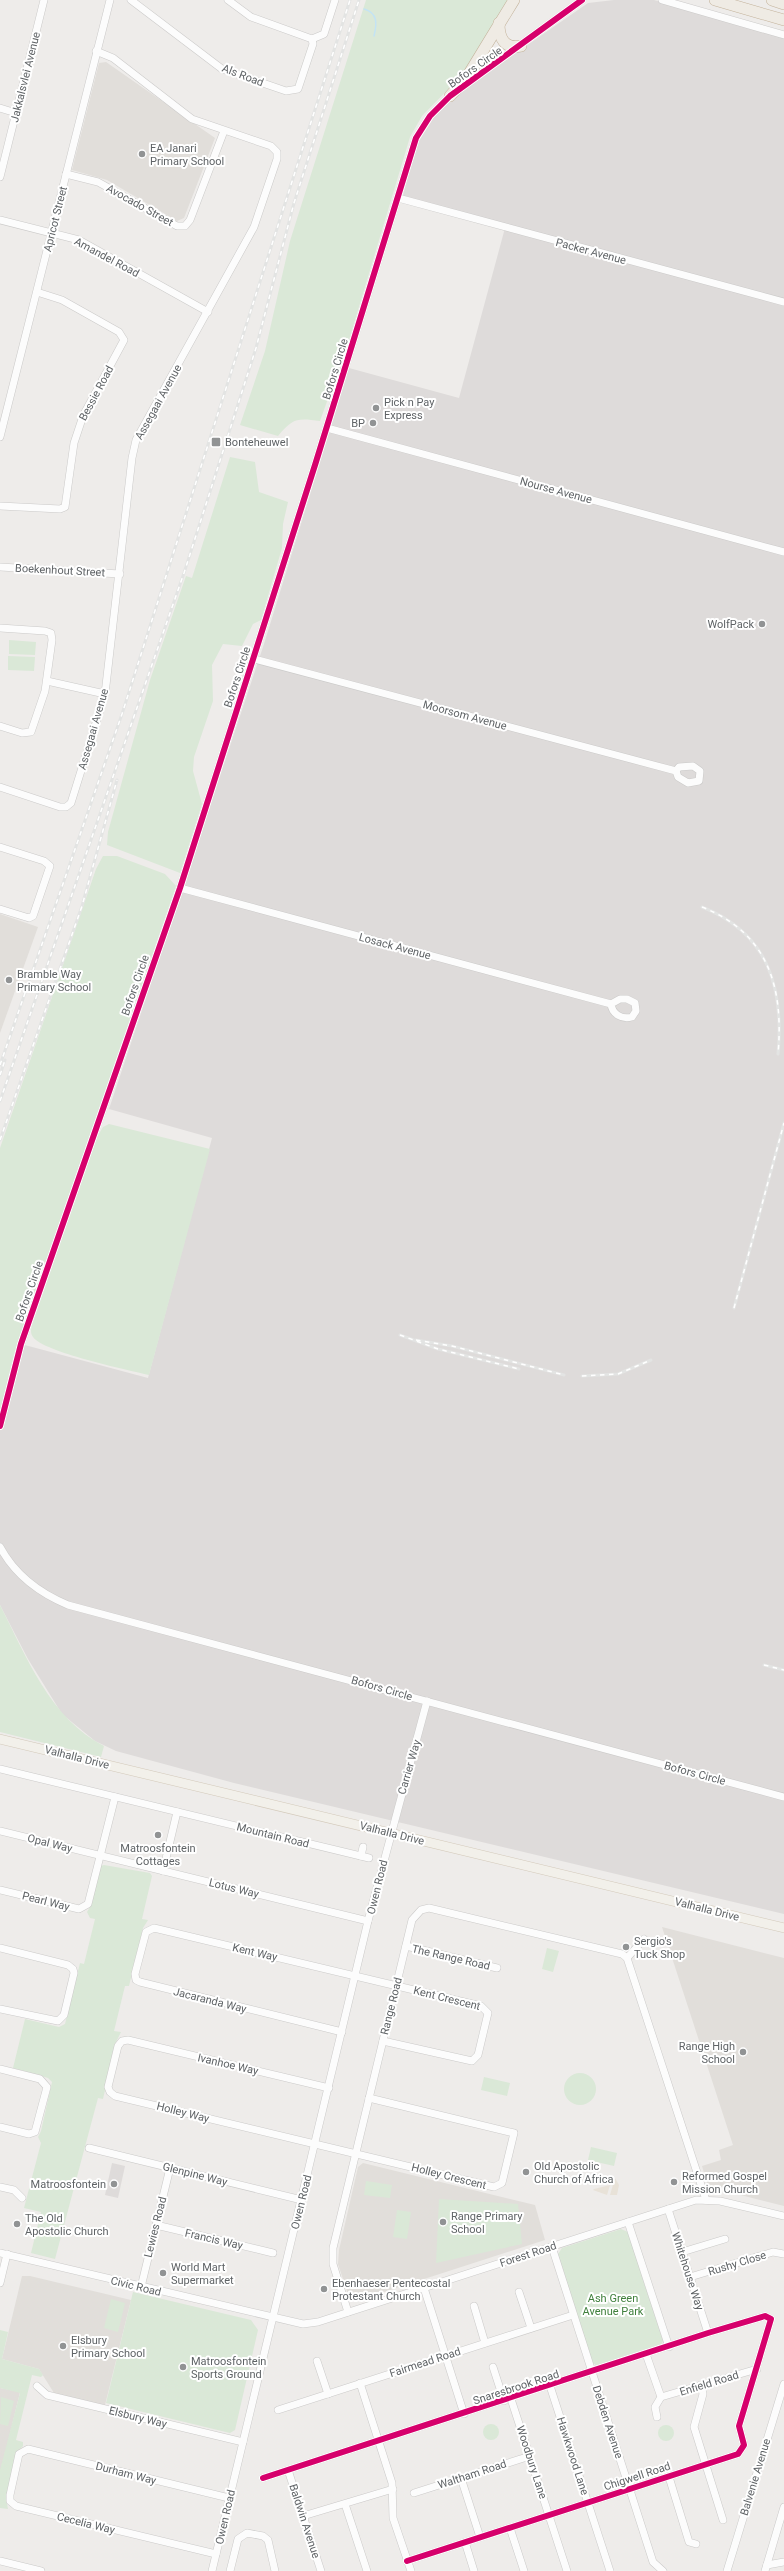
<svg xmlns="http://www.w3.org/2000/svg" width="784" height="2571" font-family="Roboto,sans-serif">
<style>
.industrial{fill:#dedbda}
.education{fill:#e1deda}
.green{fill:#dae8d7}
.sand{fill:#e8e2d8}
.lines{fill:none;stroke-linecap:round;stroke-linejoin:round}
.stream{stroke:#c3e3f4;stroke-width:1.5}
.minor-casing{stroke:#cbcac9;stroke-width:8}
.major-casing{stroke:#d3c9ba;stroke-width:10}
.highway-casing{stroke:#c3b29a;stroke-width:12}
.minor{stroke:#fcfcfc;stroke-width:7}
.major{stroke:#f2f0ea;stroke-width:9}
.highway{stroke:#efebe4;stroke-width:11}
.rail-casing{stroke:#e3e4e3;stroke-width:3}
.rail{stroke:#fff;stroke-width:1.5;stroke-dasharray:4.5;stroke-linecap:butt}
.cycleway-casing{stroke:#fff;stroke-width:8}
.cycleway{stroke:#d6006c;stroke-width:6}
.poi-dot{fill:#919394;stroke:#fff;stroke-width:1.5}
.labels{text-anchor:middle;stroke-width:4;stroke-linejoin:round;paint-order:stroke}
.street-label{font-size:11px;fill:#5f6366;stroke:#fff}
.poi-label{font-size:11px;fill:#5f6366;stroke:#fff;text-anchor:start}
.park-label{font-size:11px;fill:#40803d;stroke:#fff}
</style>
<rect width="100%" height="100%" fill="#eeecea"/>
<!-- industrial -->
<g class="industrial">
<polygon points="614,0 654,0 784,38 784,1914 234,1783 116,1751 95,1741 62,1714 28,1659 0,1605 0,1554 3,1552 0,1547 0,1426 21,1344 148,1378 212,1138 109,1109 264,644 349,368 459,398 505,228 402,199 416,146 429,123 448,100 588,3"/>
<polygon points="112,2163 125,2166 118,2198 105,2195"/>
</g>
<!-- education -->
<g class="education">
<polygon points="106,62 215,138 184,218 177,221 107,180 72,170 99,63"/>
<polygon points="0,914 38,927 0,1033"/>
<polygon points="662,1927 784,1958 784,2206 713,2188 707,2183 702,2166 721,2160 719,2150 733,2145"/>
<polygon points="363,2163 535,2205 545,2240 356,2301 349,2297 338,2264 339,2250 358,2167"/>
<polygon points="22,2276 30,2276 131,2300 105,2405 54,2393 39,2369 2,2359"/>
<polygon points="0,2388 20,2392 0,2475"/>
</g>
<!-- green -->
<g class="green">
<path d="M 366,0 L 511,0 L 466,71 L 422,116 L 410,137 L 349,340 L 320,421 C 297,418 293,418 278,436 L 240,425 L 265,351 L 290,241 Z"/>
<polygon points="230,457 255,462 259,492 288,502 283,524 282,548 261,620 253,624 242,646 223,644 212,665 213,701 194,757 193,771 202,804 180,873 107,845 108,832 150,680 186,576 192,578"/>
<polygon points="9,640 36,642 35,655 9,654"/>
<polygon points="8,656 35,657 34,671 8,670"/>
<polygon points="103,856 117,856 165,874 176,886 14,1354 0,1412 0,1148 96,869"/>
<path d="M 109,1124 L 210,1149 L 149,1375 C 128,1370 43,1352 33,1337 C 30,1333 31,1329 32,1325 L 97,1137 L 103,1127 Z"/>
<path d="M 0,1605 C 26,1656 50,1719 104,1746 L 101,1757 L 0,1732 Z"/>
<polygon points="104,1865 150,1873 152,1876 142,1919 148,1920 143,1928 129,1986 125,1986 114,2031 121,2032 116,2042 103,2099 98,2098 55,2259 31,2253 41,2212 24,2208 41,2143 38,2137 41,2131 52,2082 48,2078 13,2068 25,2019 59,2027 65,2024 80,1963 84,1964 95,1919 90,1918 87,1912 90,1907 100,1866"/>
<polygon points="547,1948 559,1951 553,1972 542,1969"/>
<circle cx="580" cy="2089" r="16"/>
<polygon points="484,2077 510,2083 507,2096 481,2090"/>
<polygon points="591,2147 617,2153 614,2166 588,2160"/>
<polygon points="366,2181 392,2185 390,2198 364,2195"/>
<polygon points="439,2199 518,2204 522,2244 436,2263"/>
<polygon points="397,2210 411,2212 407,2239 393,2237"/>
<polygon points="621,2229 628,2232 663,2341 661,2345 598,2367 592,2362 558,2254 562,2248"/>
<polygon points="133,2292 251,2320 258,2330 235,2430 230,2433 106,2403"/>
<polygon points="111,2299 125,2303 118,2332 104,2328"/>
<polygon points="0,2330 8,2332 2,2359 39,2369 43,2375 41,2377 32,2375 16,2440 23,2442 23,2446 17,2452 6,2499 8,2509 0,2508 0,2470 20,2393 0,2388"/>
<polygon points="1,2397 14,2401 8,2426 0,2424"/>
<circle cx="491" cy="2432" r="8"/>
<circle cx="666" cy="2433" r="8"/>
</g>
<!-- sand -->
<g class="sand">
<polygon points="615,2178 619,2185 617,2195 610,2195"/>
<polygon points="610,2185 607,2195 593,2190 594,2189"/>
</g>
<g class="lines">
<!-- stream -->
<path class="stream" d="M 364,9 C 378,13 377,24 374,36"/>
<defs>
<g id="minor">
<polyline points="131,0 222,69 286,91 298,89 313,44 312,39"/>
<polyline points="228,0 251,17 312,39 324,34 335,0"/>
<polyline points="662,0 784,35"/>
<polyline points="0,108 16,113"/>
<polyline points="66,174 98,182 177,226 185,226 190,220 224,131"/>
<polyline points="0,177 44,0"/>
<polyline points="398,198 784,302"/>
<polyline points="0,220 79,240 208,312"/>
<polyline points="327,428 784,552"/>
<polyline points="0,437 110,0"/>
<polyline points="0,506 60,509 65,507 74,443 83,416 124,340 119,332 62,300 37,292"/>
<polyline points="0,567 120,574"/>
<polyline points="0,628 45,631 51,633 52,640 45,691 31,732 22,733 0,726"/>
<polyline points="254,659 676,771"/>
<polyline points="47,681 105,694"/>
<polygon points="693,766 700,771 699,781 688,783 678,777 676,771 679,767"/>
<polyline points="0,787 60,807 66,807 71,803 105,694 132,458 136,440 254,227 277,159 277,152 271,146 192,119 113,58 96,51"/>
<polyline points="0,847 44,861 50,866 33,916 29,918 0,909"/>
<polyline points="180,888 611,1004"/>
<path d="M 620,999 L 627,999 L 635,1003 L 636,1011 L 632,1017 C 622,1020 612,1014 611,1004 Z"/>
<polyline points="0,1426 21,1344 180,888 315,465 416,138 430,116 450,96 582,0"/>
<path d="M 0,1547 C 15,1575 39,1593 68,1605 L 784,1797"/>
<polyline points="0,1769 369,1858"/>
<polyline points="0,1831 368,1921"/>
<polyline points="361,1856 363,1847"/>
<polyline points="163,1871 177,1812"/>
<polyline points="0,1890 79,1909 88,1904 115,1797"/>
<polyline points="406,1946 497,1968"/>
<polyline points="0,1948 68,1965 73,1969 74,1973 64,2015 58,2021 0,2009"/>
<polyline points="627,1958 644,1939"/>
<polyline points="342,2032 140,1982 136,1980 135,1974 146,1932 154,1928 481,2006 488,2013 478,2055 472,2061 383,2041"/>
<polyline points="0,2069 40,2079 47,2087 35,2132 29,2134 0,2127"/>
<polyline points="329,2088 128,2040 122,2041 118,2046 108,2087 110,2092 115,2096 494,2187 502,2183 514,2133 369,2098"/>
<polyline points="89,2148 302,2200"/>
<polyline points="0,2187 14,2190 22,2198"/>
<polyline points="668,2209 708,2333"/>
<polyline points="628,2222 669,2347"/>
<polyline points="156,2225 273,2253"/>
<polyline points="552,2247 653,2562 663,2571"/>
<polyline points="682,2252 725,2239"/>
<polyline points="0,2253 303,2324 318,2322 696,2200 720,2201 784,2216"/>
<polyline points="690,2277 773,2252 784,2254"/>
<polyline points="0,2283 7,2254"/>
<polyline points="141,2287 170,2168"/>
<polyline points="424,2288 464,2414"/>
<polyline points="519,2292 531,2328"/>
<polyline points="474,2306 485,2343"/>
<polyline points="348,2312 333,2264 333,2248 412,1920 421,1910 429,1908 622,1954 627,1958 706,2200"/>
<polyline points="646,2354 661,2397"/>
<polyline points="317,2361 328,2394"/>
<polyline points="493,2367 504,2401"/>
<polyline points="360,2383 392,2483 393,2518 411,2571"/>
<polyline points="701,2385 703,2394 694,2427 723,2520"/>
<polyline points="37,2386 47,2395 243,2442"/>
<polyline points="550,2386 610,2571"/>
<polyline points="511,2399 567,2571"/>
<polyline points="278,2410 573,2315"/>
<polyline points="657,2417 655,2407 661,2397 757,2369"/>
<polyline points="288,2470 321,2571"/>
<polyline points="669,2477 689,2542 696,2544"/>
<polyline points="263,2478 708,2333 765,2316 771,2319 739,2426 744,2445 738,2454 407,2561"/>
<polyline points="461,2478 480,2537"/>
<polyline points="414,2493 530,2456"/>
<polyline points="345,2504 367,2571"/>
<polyline points="303,2516 393,2489"/>
<polyline points="510,2528 524,2571"/>
<polyline points="465,2542 474,2571"/>
<polyline points="216,2554 16,2506 10,2501 10,2495 19,2454 28,2449 229,2498"/>
<polyline points="0,2561 41,2571"/>
<polyline points="767,2565 784,2562"/>
<polyline points="212,2571 368,1921 427,1701"/>
<polyline points="230,2571 238,2539 247,2533 263,2536 268,2540 275,2571"/>
<polyline points="727,2571 784,2384"/>
<polyline points="765,2571 784,2507"/>
</g>
<polyline id="major" points="0,1739 784,1928"/>
<g id="highway">
<polyline points="715,0 784,20"/>
<polyline points="772,0 784,4"/>
<path d="M 499,23 C 499,38 504,49 521,46"/>
<polyline points="450,96 467,77 514,0"/>
</g>
</defs>
<!-- minor casing -->
<use href="#minor" class="minor-casing"/>
<!-- major casing -->
<use href="#major" class="major-casing"/>
<!-- highway casing -->
<use href="#highway" class="highway-casing"/>
<!-- minor -->
<use href="#minor" class="minor"/>
<!-- major -->
<use href="#major" class="major"/>
<!-- highway -->
<use href="#highway" class="highway"/>
<defs>
<g id="rail">
<path d="M 702,907 C 768,933 784,987 778,1054"/>
<polyline points="0,1065 122,714 350,0"/>
<polyline points="0,1075 5,1060"/>
<polyline points="0,1101 184,573 256,348 294,203 359,0"/>
<polyline points="0,1140 82,906 117,780"/>
<polyline points="734,1308 784,1123"/>
<polyline points="400,1335 438,1349 519,1369"/>
<polyline points="416,1340 452,1346 564,1375"/>
<polyline points="582,1376 618,1374 651,1360"/>
<polyline points="764,1665 784,1670"/>
</g>
</defs>
<!-- rail casing -->
<use href="#rail" class="rail-casing"/>
<!-- rail -->
<use href="#rail" class="rail"/>
<defs>
<g id="cycleway">
<polyline points="0,1426 21,1344 180,888 315,465 416,138 430,116 450,96 582,0"/>
<polyline points="263,2478 708,2333 765,2316 771,2319 739,2426 744,2445 738,2454 407,2561"/>
</g>
</defs>
<!-- cycleway casing -->
<use href="#cycleway" class="cycleway-casing"/>
<!-- cycleway -->
<use href="#cycleway" class="cycleway"/>
</g>
<!-- markers -->
<g class="poi-dot">
<circle cx="142" cy="154" r="4"/>
<circle cx="376" cy="408" r="4"/>
<circle cx="373" cy="423" r="4"/>
<rect x="211" y="437" width="10" height="10" rx="2"/>
<circle cx="762" cy="624" r="4"/>
<circle cx="9" cy="980" r="4"/>
<circle cx="158" cy="1835" r="4"/>
<circle cx="626" cy="1947" r="4"/>
<circle cx="743" cy="2052" r="4"/>
<circle cx="526" cy="2172" r="4"/>
<circle cx="674" cy="2182" r="4"/>
<circle cx="114" cy="2184" r="4"/>
<circle cx="443" cy="2222" r="4"/>
<circle cx="17" cy="2224" r="4"/>
<circle cx="163" cy="2273" r="4"/>
<circle cx="324" cy="2289" r="4"/>
<circle cx="63" cy="2346" r="4"/>
<circle cx="183" cy="2367" r="4"/>
</g>
<g class="labels">
<!-- street labels -->
<g class="street-label">
<text transform="translate(475 67) rotate(-35)" y="4">Bofors Circle</text>
<text transform="translate(243 75) rotate(21)" y="4">Als Road</text>
<text transform="translate(25 77) rotate(-76)" y="4">Jakkalsvlei Avenue</text>
<text transform="translate(140 205) rotate(29)" y="4">Avocado Street</text>
<text transform="translate(55 219) rotate(-76)" y="4">Apricot Street</text>
<text transform="translate(591 251) rotate(15)" y="4">Packer Avenue</text>
<text transform="translate(107 257) rotate(28)" y="4">Amandel Road</text>
<text transform="translate(335 369) rotate(-73)" y="4">Bofors Circle</text>
<text transform="translate(96 393) rotate(-62)" y="4">Bessie Road</text>
<text transform="translate(158 402) rotate(-61)" y="4">Assegaai Avenue</text>
<text transform="translate(556 490) rotate(15)" y="4">Nourse Avenue</text>
<text transform="translate(60 570) rotate(3)" y="4">Boekenhout Street</text>
<text transform="translate(237 677) rotate(-72)" y="4">Bofors Circle</text>
<text transform="translate(465 715) rotate(15)" y="4">Moorsom Avenue</text>
<text transform="translate(93 729) rotate(-74)" y="4">Assegaai Avenue</text>
<text transform="translate(395 946) rotate(15)" y="4">Losack Avenue</text>
<text transform="translate(135 985) rotate(-71)" y="4">Bofors Circle</text>
<text transform="translate(29 1291) rotate(-71)" y="4">Bofors Circle</text>
<text transform="translate(382 1688) rotate(16)" y="4">Bofors Circle</text>
<text transform="translate(77 1757) rotate(14)" y="4">Valhalla Drive</text>
<text transform="translate(409 1767) rotate(-74)" y="4">Carrier Way</text>
<text transform="translate(695 1773) rotate(15)" y="4">Bofors Circle</text>
<text transform="translate(392 1833) rotate(14)" y="4">Valhalla Drive</text>
<text transform="translate(273 1835) rotate(14)" y="4">Mountain Road</text>
<text transform="translate(50 1843) rotate(14)" y="4">Opal Way</text>
<text transform="translate(377 1887) rotate(-76)" y="4">Owen Road</text>
<text transform="translate(234 1888) rotate(14)" y="4">Lotus Way</text>
<text transform="translate(46 1901) rotate(14)" y="4">Pearl Way</text>
<text transform="translate(707 1909) rotate(14)" y="4">Valhalla Drive</text>
<text transform="translate(255 1952) rotate(13)" y="4">Kent Way</text>
<text transform="translate(451 1957) rotate(13)" y="4">The Range Road</text>
<text transform="translate(447 1998) rotate(14)" y="4">Kent Crescent</text>
<text transform="translate(210 2000) rotate(14)" y="4">Jacaranda Way</text>
<text transform="translate(391 2006) rotate(-76)" y="4">Range Road</text>
<text transform="translate(228 2064) rotate(13)" y="4">Ivanhoe Way</text>
<text transform="translate(183 2112) rotate(14)" y="4">Holley Way</text>
<text transform="translate(195 2174) rotate(14)" y="4">Glenpine Way</text>
<text transform="translate(449 2176) rotate(14)" y="4">Holley Crescent</text>
<text transform="translate(301 2202) rotate(-76)" y="4">Owen Road</text>
<text transform="translate(155 2227) rotate(-76)" y="4">Lewies Road</text>
<text transform="translate(214 2239) rotate(13)" y="4">Francis Way</text>
<text transform="translate(528 2254) rotate(-18)" y="4">Forest Road</text>
<text transform="translate(737 2263) rotate(-17)" y="4">Rushy Close</text>
<text transform="translate(688 2271) rotate(72)" y="4">Whitehouse Way</text>
<text transform="translate(136 2286) rotate(14)" y="4">Civic Road</text>
<text transform="translate(425 2362) rotate(-18)" y="4">Fairmead Road</text>
<text transform="translate(709 2383) rotate(-17)" y="4">Enfield Road</text>
<text transform="translate(516 2387) rotate(-18)" y="4">Snaresbrook Road</text>
<text transform="translate(138 2417) rotate(14)" y="4">Elsbury Way</text>
<text transform="translate(608 2422) rotate(72)" y="4">Debden Avenue</text>
<text transform="translate(573 2456) rotate(72)" y="4">Hawkwood Lane</text>
<text transform="translate(532 2462) rotate(72)" y="4">Woodbury Lane</text>
<text transform="translate(126 2473) rotate(14)" y="4">Durham Way</text>
<text transform="translate(472 2474) rotate(-18)" y="4">Waltham Road</text>
<text transform="translate(637 2476) rotate(-18)" y="4">Chigwell Road</text>
<text transform="translate(755 2477) rotate(-73)" y="4">Balvenie Avenue</text>
<text transform="translate(225 2517) rotate(-77)" y="4">Owen Road</text>
<text transform="translate(305 2521) rotate(72)" y="4">Baldwin Avenue</text>
<text transform="translate(86 2523) rotate(14)" y="4">Cecelia Way</text>
</g>
<!-- poi labels -->
<g class="poi-label">
<text x="150" y="152">EA Janari<tspan x="150" dy="13">Primary School</tspan></text>
<text x="384" y="406">Pick n Pay<tspan x="384" dy="13">Express</tspan></text>
<text x="365" y="427" text-anchor="end">BP</text>
<text x="225" y="446">Bonteheuwel</text>
<text x="754" y="628" text-anchor="end">WolfPack</text>
<text x="17" y="978">Bramble Way<tspan x="17" dy="13">Primary School</tspan></text>
<text x="158" y="1852" text-anchor="middle">Matroosfontein<tspan x="158" dy="13">Cottages</tspan></text>
<text x="634" y="1945">Sergio's<tspan x="634" dy="13">Tuck Shop</tspan></text>
<text x="735" y="2050" text-anchor="end">Range High<tspan x="735" dy="13">School</tspan></text>
<text x="534" y="2170">Old Apostolic<tspan x="534" dy="13">Church of Africa</tspan></text>
<text x="682" y="2180">Reformed Gospel<tspan x="682" dy="13">Mission Church</tspan></text>
<text x="106" y="2188" text-anchor="end">Matroosfontein</text>
<text x="451" y="2220">Range Primary<tspan x="451" dy="13">School</tspan></text>
<text x="25" y="2222">The Old<tspan x="25" dy="13">Apostolic Church</tspan></text>
<text x="171" y="2271">World Mart<tspan x="171" dy="13">Supermarket</tspan></text>
<text x="332" y="2287">Ebenhaeser Pentecostal<tspan x="332" dy="13">Protestant Church</tspan></text>
<text x="71" y="2344">Elsbury<tspan x="71" dy="13">Primary School</tspan></text>
<text x="191" y="2365">Matroosfontein<tspan x="191" dy="13">Sports Ground</tspan></text>
</g>
<!-- park labels -->
<g class="park-label">
<text x="613" y="2302">Ash Green<tspan x="613" dy="13">Avenue Park</tspan></text>
</g>
</g>
</svg>
